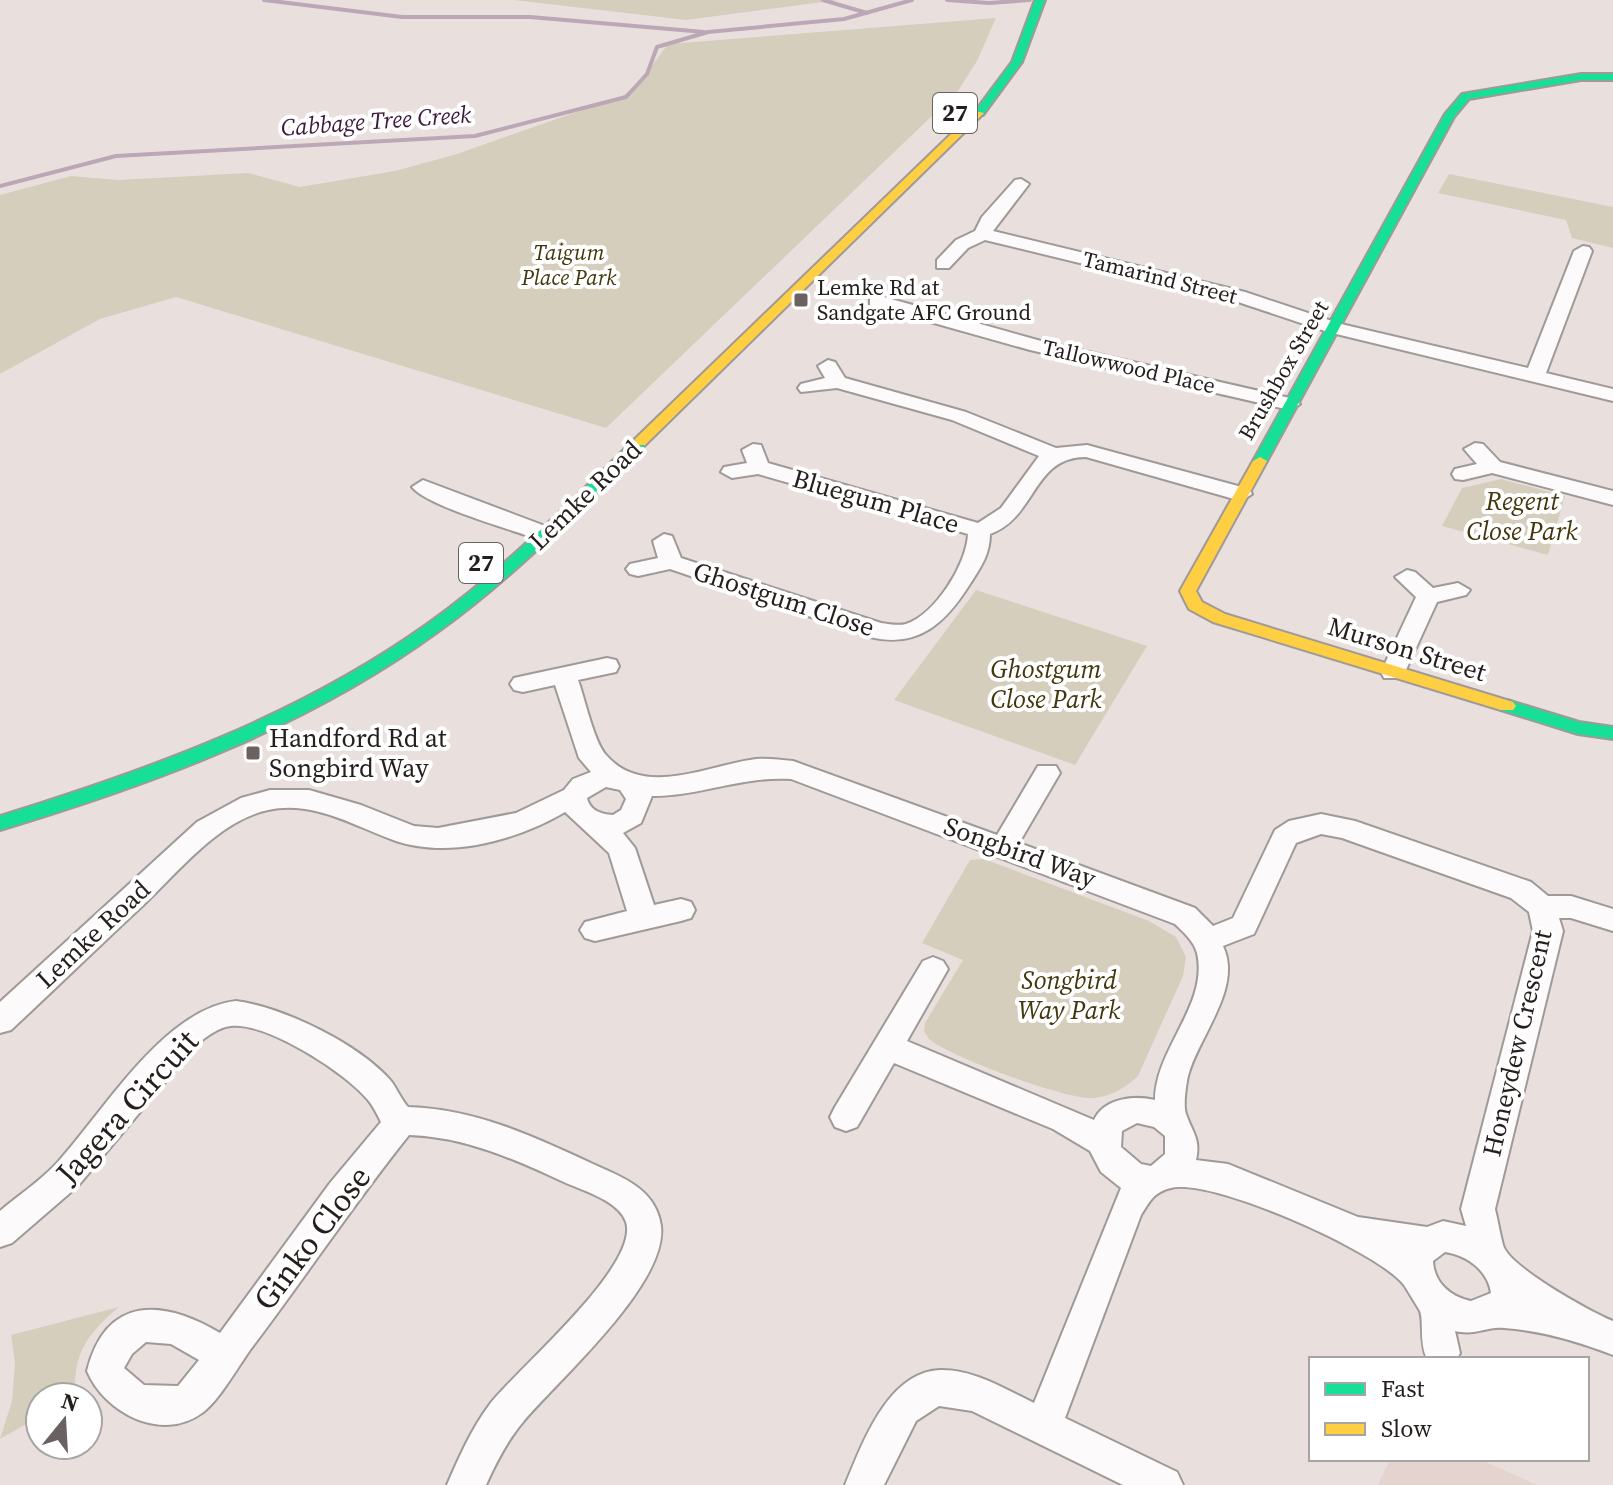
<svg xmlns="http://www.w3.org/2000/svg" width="1613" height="1485" font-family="'Source Serif 4',serif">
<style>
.built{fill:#e4d3ce}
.green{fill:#d6cebd}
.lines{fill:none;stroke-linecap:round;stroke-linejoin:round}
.stream{stroke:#bca7b7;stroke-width:4}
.street-casing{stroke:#9f9998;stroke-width:4}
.fast-casing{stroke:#9f9998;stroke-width:4}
.slow-casing{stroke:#9f9998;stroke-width:4}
.street{fill:#fcfafa;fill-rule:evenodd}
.fast{fill:#16e098;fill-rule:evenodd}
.slow{fill:#ffcf43;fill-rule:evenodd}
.poi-dot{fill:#696260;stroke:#fff;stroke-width:3}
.labels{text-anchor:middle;stroke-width:8;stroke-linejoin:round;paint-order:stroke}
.far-park-label{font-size:22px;font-style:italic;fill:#42360c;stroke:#fff}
.far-street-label{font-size:22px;fill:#241e1c;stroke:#fff}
.far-poi-label{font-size:22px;fill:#241e1c;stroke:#fff;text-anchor:start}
.shield{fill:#fff;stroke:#666260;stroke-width:2}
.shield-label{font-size:24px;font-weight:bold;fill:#241e1c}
.far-water-label{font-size:24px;font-style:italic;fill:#3d1a3b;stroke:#fff}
.street-label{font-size:26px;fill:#241e1c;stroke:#fff}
.park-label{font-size:26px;font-style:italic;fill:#42360c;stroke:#fff}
.poi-label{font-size:26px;fill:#241e1c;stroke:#fff;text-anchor:start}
.near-street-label{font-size:32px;fill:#241e1c;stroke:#fff}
</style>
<rect width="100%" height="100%" fill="#e9e0de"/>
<!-- built -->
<polygon class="built" points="1390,1459 1479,1459 1537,1485 1378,1485"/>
<!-- green -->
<g class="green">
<polygon points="514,0 838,0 686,20"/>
<polygon points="996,18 977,61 958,91 606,428 176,297 100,319 0,374 0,195 71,176 118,180 248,173 300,187 395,171 457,154 622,96 637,86 668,44"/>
<polygon points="1449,174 1613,207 1613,248 1572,238 1566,220 1438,193"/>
<polygon points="1501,479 1565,496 1548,555 1442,526 1462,488"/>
<polygon points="976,590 1147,646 1075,765 894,700"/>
<path d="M 984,859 L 1149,921 L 1176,937 L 1186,957 L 1183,976 L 1138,1076 C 1125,1088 1112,1096 1094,1098 C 1069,1101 948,1056 929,1039 L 924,1031 L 925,1023 L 963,960 L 922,943 L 970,860 Z"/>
<path d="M 119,1307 C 89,1332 71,1355 76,1396 L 40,1397 L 40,1416 L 0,1439 L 12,1401 L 15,1363 L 11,1335 Z"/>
</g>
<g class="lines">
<!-- stream -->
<g class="stream">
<polyline points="264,0 402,17 530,17 704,32"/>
<polyline points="823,0 867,13"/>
<polyline points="947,0 989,3 1030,0"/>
<polyline points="0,186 116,156 475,136 626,97 647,74 657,47 708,32 844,19 912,0"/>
</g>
<defs>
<g id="street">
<polygon points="1021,179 1029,184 993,231 1245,292 1341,324 1528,368 1574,251 1583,246 1589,247 1592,251 1546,373 1613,389 1613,401 1328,332 1232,300 985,240 968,248 949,268 937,268 937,260 956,240 975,231 982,217 1015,180"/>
<polygon points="877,295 1041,341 1290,398 1300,404 1290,410 1030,350 870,305 870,297"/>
<path d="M 828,360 L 835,362 L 845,378 L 966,412 L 1056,448 L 1087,445 L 1249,489 L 1252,494 L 1241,501 L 1086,457 C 1032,457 1037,517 990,534 C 990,554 981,567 970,584 C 946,622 919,649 870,637 L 670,569 L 638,576 L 630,574 L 626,569 L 630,564 L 658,558 L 653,541 L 664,534 L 672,536 L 681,558 L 881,623 C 889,624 898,626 906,624 C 936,614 967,563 968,534 L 758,474 L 732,478 L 721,472 L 724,467 L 747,463 L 742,450 L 753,444 L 761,445 L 768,463 L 978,523 L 1001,508 L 1039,456 L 952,420 L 837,388 L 801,392 L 798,388 L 801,384 L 825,378 L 818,366 Z"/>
<polygon points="1475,443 1483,444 1500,462 1613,491 1613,505 1492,473 1463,480 1455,479 1452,474 1455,469 1477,464 1464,449"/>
<path d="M 423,480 L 553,529 L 556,534 L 553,539 L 537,539 C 510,529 427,506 412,487 Z"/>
<polygon points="1407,570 1415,572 1433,588 1458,583 1470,590 1466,595 1437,602 1405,672 1402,678 1384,678 1381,672 1416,597 1395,577"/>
<path d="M 607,658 L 616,660 L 619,666 L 616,672 L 578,680 C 585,699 594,742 606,755 C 644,799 708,765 756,759 C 768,758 781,760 793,761 L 997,835 L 1038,766 L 1056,766 L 1060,773 L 1019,843 L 1195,908 L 1213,926 L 1233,918 L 1275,830 L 1289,821 L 1321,814 L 1355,821 L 1531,882 L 1548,896 L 1571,896 L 1613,909 L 1613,931 L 1571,918 L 1559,918 L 1563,931 L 1495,1209 C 1498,1221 1500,1234 1503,1245 C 1508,1266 1590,1312 1613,1321 L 1613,1355 C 1577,1341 1543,1331 1504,1328 C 1487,1326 1476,1336 1455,1331 L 1460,1353 L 1457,1359 L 1427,1359 C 1419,1342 1424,1322 1420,1311 C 1419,1309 1406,1288 1404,1285 C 1379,1252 1211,1177 1171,1188 C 1154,1192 1150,1201 1141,1215 L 1065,1418 L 1177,1472 L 1183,1485 L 1123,1485 L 972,1411 L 939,1406 L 916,1421 L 884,1485 L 845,1485 C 862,1445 887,1372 940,1370 C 973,1369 1005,1389 1034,1403 L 1121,1188 L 1101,1172 L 1090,1151 L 1053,1129 L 894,1063 L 857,1127 L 846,1131 L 835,1127 L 830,1117 L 835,1107 L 923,961 L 933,957 L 943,961 L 948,969 L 907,1041 L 1094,1120 C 1104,1098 1134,1095 1155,1100 C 1155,1049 1209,1004 1197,953 C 1194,941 1183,932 1175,924 L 791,779 C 741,776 701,796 652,796 L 641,823 L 623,833 L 635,848 L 654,905 L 681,899 L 691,902 L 695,910 L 691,918 L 681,921 L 595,941 L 585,938 L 580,930 L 585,922 L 627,911 L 609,853 L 565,812 C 517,840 450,859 396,841 C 354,826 314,800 268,810 C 217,821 176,875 139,909 C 96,949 54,990 11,1030 L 0,1033 L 0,1002 L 197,822 L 241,798 L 270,790 L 309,790 L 361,805 L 414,826 L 438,828 L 516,813 L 564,790 L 573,779 L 591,772 L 579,758 L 555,685 L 523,692 L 514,690 L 510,684 L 514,678 L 523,676 ZM 606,787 L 620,790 L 626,799 L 621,810 L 613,815 C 601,814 590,811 587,798 ZM 1321,834 L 1342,838 L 1511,898 L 1529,912 L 1533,931 L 1461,1209 L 1466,1226 L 1443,1221 L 1427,1227 L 1358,1217 L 1228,1164 L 1196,1160 C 1201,1139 1192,1132 1186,1114 C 1183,1106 1186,1085 1188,1076 C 1198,1037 1243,988 1223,946 L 1254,934 L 1296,843 ZM 1137,1123 L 1154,1127 L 1165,1136 L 1165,1154 L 1151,1166 L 1141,1164 L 1121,1147 L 1122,1131 ZM 1445,1252 C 1466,1255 1488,1270 1491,1293 L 1471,1301 C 1451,1297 1434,1283 1433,1261 Z"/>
<path d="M 236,1001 C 283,1007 359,1044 391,1081 C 397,1089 401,1099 408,1107 C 475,1109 533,1136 593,1164 C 622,1177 656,1189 661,1226 C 668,1284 558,1380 523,1422 C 507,1441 496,1463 486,1485 L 447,1485 C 459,1457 472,1428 490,1404 C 517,1369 640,1266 626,1222 C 619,1201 584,1191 566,1183 C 514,1159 466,1137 409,1135 C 353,1205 304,1279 250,1350 C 238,1367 218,1402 202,1413 C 161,1443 104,1412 87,1371 C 106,1295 163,1299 220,1333 L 330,1183 L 381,1122 C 377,1114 373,1106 368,1100 C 346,1073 267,1022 231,1026 C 219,1027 208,1036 198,1043 L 78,1186 L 12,1243 L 0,1247 L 0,1211 C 19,1195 40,1181 57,1163 C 104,1111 164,1009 236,1001 ZM 146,1342 L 171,1344 L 199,1360 L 178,1386 L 144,1385 L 124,1368 L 132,1354 Z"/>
</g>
<g id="fast">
<polygon points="1035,0 1045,0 1022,62 983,115 975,115 974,113 1012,62"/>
<polygon points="1581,74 1613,74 1613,80 1581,80 1469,99 1454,117 1267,461 1260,465 1255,464 1253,461 1445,114 1462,94"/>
<path d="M 640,438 L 647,442 L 645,445 C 579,510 514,577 439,631 C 308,727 153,784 0,830 L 0,816 C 149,770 298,716 426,625 C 502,571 568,504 635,439 Z"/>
<polygon points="1507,700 1579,722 1613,727 1613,739 1578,734 1501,710 1498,706"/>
</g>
<g id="slow">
<polygon points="975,111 984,113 645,445 635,445 635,439"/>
<polygon points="1260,457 1267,461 1196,591 1202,602 1225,614 1513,702 1516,706 1513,710 1501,710 1213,622 1189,609 1180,591 1253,461"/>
</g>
</defs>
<!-- street casing -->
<use href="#street" class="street-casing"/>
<!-- fast casing -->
<use href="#fast" class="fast-casing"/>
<!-- slow casing -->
<use href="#slow" class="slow-casing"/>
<!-- street -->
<use href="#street" class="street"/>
<!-- fast -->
<use href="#fast" class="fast"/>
<!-- slow -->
<use href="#slow" class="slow"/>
</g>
<!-- markers -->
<g class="poi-dot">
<rect x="793" y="292" width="16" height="16" rx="4"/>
<rect x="245" y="745" width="16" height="16" rx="4"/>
</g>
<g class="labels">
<!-- far-park labels -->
<g class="far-park-label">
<text x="569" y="260">Taigum<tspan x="569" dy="25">Place Park</tspan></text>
</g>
<!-- far-street labels -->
<g class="far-street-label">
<text transform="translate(1160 277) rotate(14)" y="8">Tamarind Street</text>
<text transform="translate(1129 366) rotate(13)" y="8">Tallowwood Place</text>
<text transform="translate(1283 370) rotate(-60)" y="8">Brushbox Street</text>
</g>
<!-- far-poi labels -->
<g class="far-poi-label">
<text x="817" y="295">Lemke Rd at<tspan x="817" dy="25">Sandgate AFC Ground</tspan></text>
</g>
<!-- shield labels -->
<g class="shield">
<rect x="933" y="93" width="44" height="40" rx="6"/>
<rect x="459" y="543" width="44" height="40" rx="6"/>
</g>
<g class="shield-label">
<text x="955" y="121">27</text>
<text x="481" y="571">27</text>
</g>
<!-- far-water labels -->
<g class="far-water-label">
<text transform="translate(376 121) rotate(-4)" y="8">Cabbage Tree Creek</text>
</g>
<!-- street labels -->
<g class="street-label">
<text transform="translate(585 495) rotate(-44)" y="9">Lemke Road</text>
<text transform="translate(876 501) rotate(16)" y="9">Bluegum Place</text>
<text transform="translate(784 599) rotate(18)" y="9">Ghostgum Close</text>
<text transform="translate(1407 649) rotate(17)" y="9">Murson Street</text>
<text transform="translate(1020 852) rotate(20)" y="9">Songbird Way</text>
<text transform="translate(93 934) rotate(-43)" y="9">Lemke Road</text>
<text transform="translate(1517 1043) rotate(-77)" y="9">Honeydew Crescent</text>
</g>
<!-- park labels -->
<g class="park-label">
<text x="1522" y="510">Regent<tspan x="1522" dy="30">Close Park</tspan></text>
<text x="1046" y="678">Ghostgum<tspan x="1046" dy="30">Close Park</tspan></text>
<text x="1069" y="989">Songbird<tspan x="1069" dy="30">Way Park</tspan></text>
</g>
<!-- poi labels -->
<g class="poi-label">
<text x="269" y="747">Handford Rd at<tspan x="269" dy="30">Songbird Way</tspan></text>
</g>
<!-- near-street labels -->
<g class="near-street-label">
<text transform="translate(127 1107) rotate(-48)" y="11">Jagera Circuit</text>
<text transform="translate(312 1238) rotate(-53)" y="11">Ginko Close</text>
</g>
</g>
<!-- legend -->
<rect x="1309" y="1357" width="280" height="104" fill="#ffffff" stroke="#a7a5a4" stroke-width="2"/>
<rect x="1325" y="1383" width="40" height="12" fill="#16e098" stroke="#a7a5a4" stroke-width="2"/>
<text x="1381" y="1397" font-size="24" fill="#241e1c">Fast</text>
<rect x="1325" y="1423" width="40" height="12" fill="#ffcf43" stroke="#a7a5a4" stroke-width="2"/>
<text x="1381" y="1437" font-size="24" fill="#241e1c">Slow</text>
<!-- north arrow -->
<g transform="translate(64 1421) rotate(18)"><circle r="38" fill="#ffffff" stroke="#a7a5a4" stroke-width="2"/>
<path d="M0-6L14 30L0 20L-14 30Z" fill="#696260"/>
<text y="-12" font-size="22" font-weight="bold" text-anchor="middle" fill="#241e1c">N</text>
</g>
</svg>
